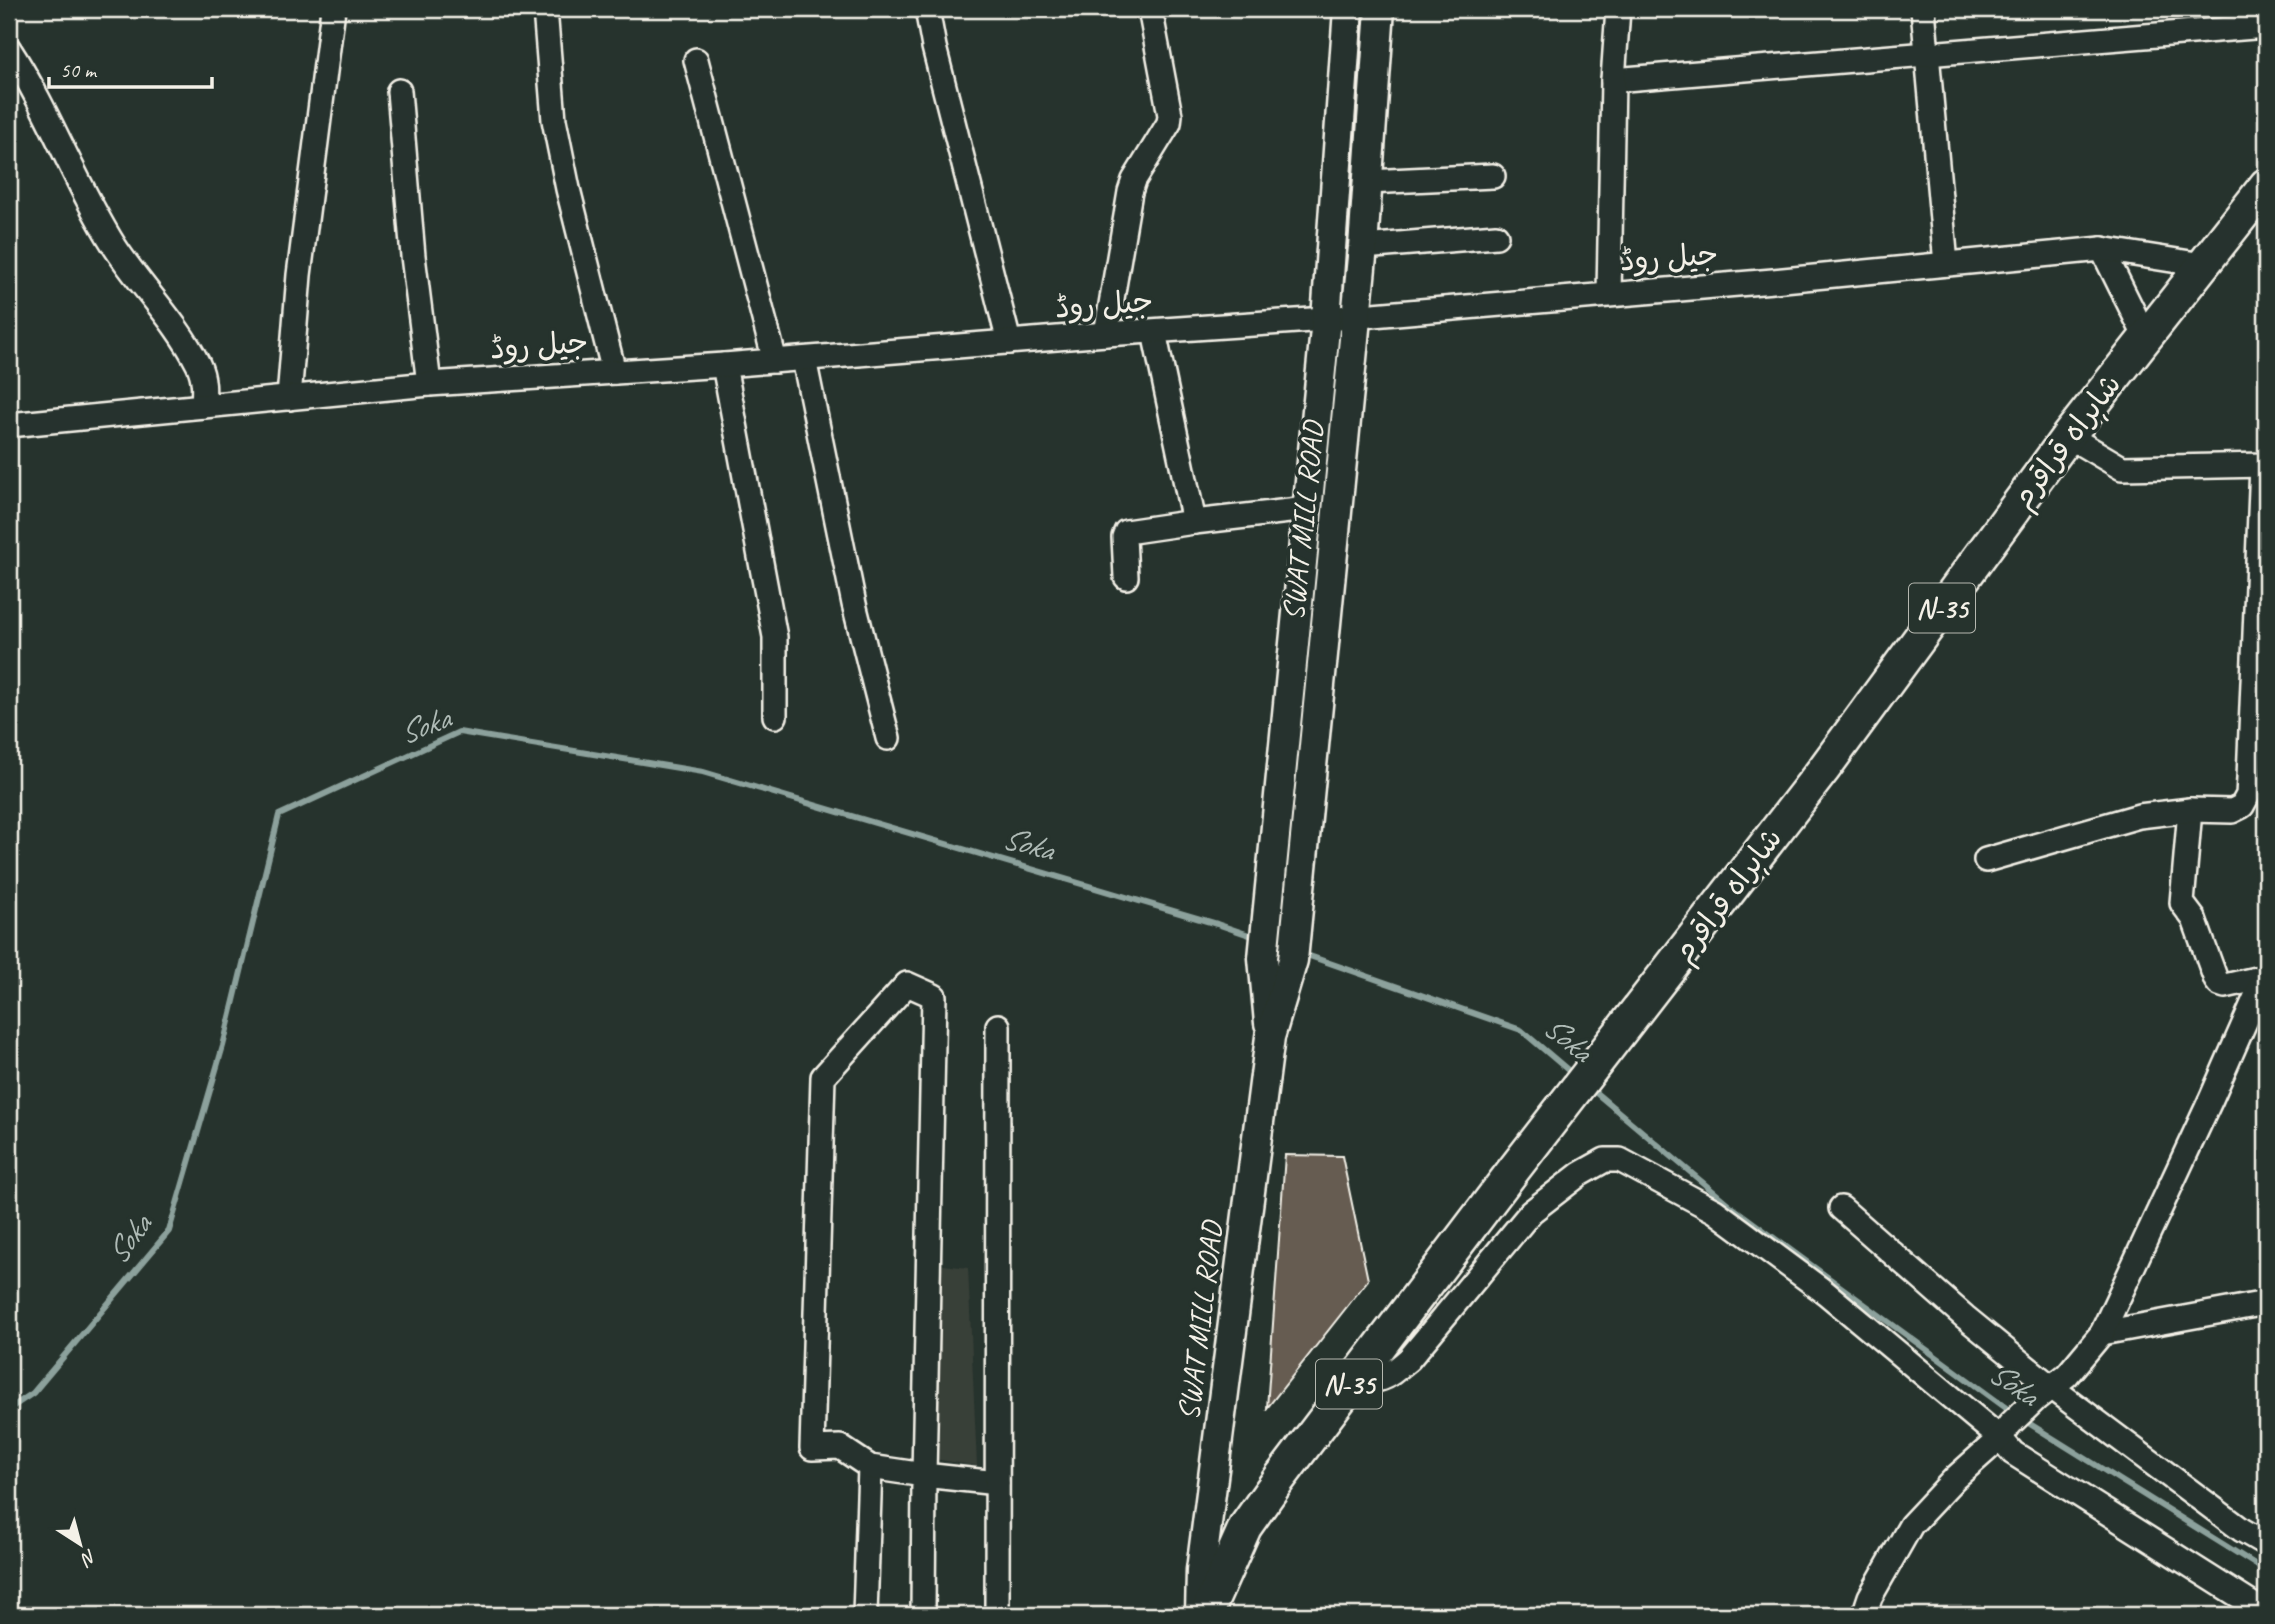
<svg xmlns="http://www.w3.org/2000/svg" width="2275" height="1624" font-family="Caveat,'Playpen Sans Arabic',sans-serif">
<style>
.built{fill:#393f38}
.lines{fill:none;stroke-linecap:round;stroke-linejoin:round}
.stream{stroke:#8ca19c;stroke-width:6}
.building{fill:#665c51;stroke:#f4f1e8;stroke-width:2}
.minor-casing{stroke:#f4f1e8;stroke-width:28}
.major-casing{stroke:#f4f1e8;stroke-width:33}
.highway-casing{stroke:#f4f1e8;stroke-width:37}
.minor{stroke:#26332d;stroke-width:23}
.major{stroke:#26332d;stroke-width:28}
.highway{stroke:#26332d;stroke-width:32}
.labels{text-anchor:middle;stroke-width:7;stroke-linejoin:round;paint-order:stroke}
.shield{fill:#26332d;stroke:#b6b8b0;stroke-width:2}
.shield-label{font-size:28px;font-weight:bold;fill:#f4f1e8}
.street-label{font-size:30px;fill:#f4f1e8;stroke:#26332d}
.water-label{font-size:32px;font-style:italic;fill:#afbbb6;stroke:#26332d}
</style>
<rect width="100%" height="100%" fill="#26332d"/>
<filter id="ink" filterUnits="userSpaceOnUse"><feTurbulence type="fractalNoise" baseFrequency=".0143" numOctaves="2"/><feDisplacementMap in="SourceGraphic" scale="14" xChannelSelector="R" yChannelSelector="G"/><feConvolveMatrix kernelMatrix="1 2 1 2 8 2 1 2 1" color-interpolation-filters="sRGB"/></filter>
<g filter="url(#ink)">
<!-- built -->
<polygon class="built" points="928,1263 968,1268 977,1466 934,1459"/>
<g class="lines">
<!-- stream -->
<g class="stream">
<polyline points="1301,953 1521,1030 1575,1076"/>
<polyline points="1589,1087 1733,1208 2013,1413"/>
<polyline points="9,1409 33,1393 169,1231 223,1046 279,815 459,732 703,772 1217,924 1258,938"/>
<polyline points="2022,1419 2266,1571"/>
</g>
</g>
<!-- building -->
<polygon class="building" points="1285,1155 1342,1156 1368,1280 1267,1408"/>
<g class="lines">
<defs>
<g id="minor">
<polyline points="545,9 554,120 568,189 614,372"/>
<polyline points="927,9 934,47 1009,342"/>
<polyline points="1923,9 1946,264"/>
<path d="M 9,49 C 50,112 75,184 115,247 C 141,287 177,322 198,364 C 205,378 204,392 203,406"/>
<polyline points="696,60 775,361"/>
<polyline points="1613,80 2266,26"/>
<polyline points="399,91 413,256 429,384"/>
<polyline points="1368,182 1493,176"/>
<polyline points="1363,247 1496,236"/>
<polyline points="2102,249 2146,338"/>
<polyline points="1609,294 1613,80 1618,9"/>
<polyline points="1154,332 1194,522"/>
<polyline points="1106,334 1130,192 1134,180 1169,123 1170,115 1150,9"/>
<polyline points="804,359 854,604 888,738"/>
<polyline points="724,365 775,637 775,716"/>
<polyline points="289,398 299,275 333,9"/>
<polyline points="9,425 429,384 724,365 1106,334 1326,319 1773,281 2102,249 2203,265"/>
<polyline points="2068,436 2122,468 2266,465"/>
<polyline points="1126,577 1124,537 1126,532 1194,522 1307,509"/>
<polyline points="2190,810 2182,903 2194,919 2216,980 2219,984 2225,986 2265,977"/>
<polyline points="1986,860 2139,816 2190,810 2232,811 2242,806 2248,795 2249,778 2262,465"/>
<polyline points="1841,1208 1965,1317 2052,1388 2242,1530 2266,1544"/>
<polyline points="2102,1333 2266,1303"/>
<path d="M 1353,1379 C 1382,1384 1387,1377 1409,1359 L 1531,1212 L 1580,1174 L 1605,1160 L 1620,1160 L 1715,1211 L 1826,1293 L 2000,1438 L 2013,1453 L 2266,1613"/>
<polyline points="865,1615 870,1467"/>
<polyline points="923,1615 924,1475 870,1467 840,1447 812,1448 823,1077 907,984 934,996 924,1475 997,1483"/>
<polyline points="997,1615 998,1026"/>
<polyline points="1864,1615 1870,1597 1911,1525 1955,1478 2000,1438 2010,1424 2037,1398 2067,1375 2102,1333 2211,1099 2266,974"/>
</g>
<g id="major">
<polyline points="1269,1023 1263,958 1326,319 1348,9"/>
<polyline points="1200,1615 1201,1570 1270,1037 1293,960 1363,247 1380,9"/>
</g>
<polyline id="highway" points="1206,1615 1245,1527 1279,1479 1515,1168 1823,770 2068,436 2266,185"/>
</defs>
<!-- minor casing -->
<use href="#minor" class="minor-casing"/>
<!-- major casing -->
<use href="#major" class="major-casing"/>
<!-- highway casing -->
<use href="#highway" class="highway-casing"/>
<!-- minor -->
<use href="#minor" class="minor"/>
<!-- major -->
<use href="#major" class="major"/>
<!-- highway -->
<use href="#highway" class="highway"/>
</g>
</g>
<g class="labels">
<!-- shield labels -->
<g class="shield">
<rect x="1909" y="583.5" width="66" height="49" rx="5"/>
<rect x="1316" y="1359.5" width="66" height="49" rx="5"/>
</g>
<g class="shield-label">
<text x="1942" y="618">N-35</text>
<text x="1349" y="1394">N-35</text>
</g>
<!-- street labels -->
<g class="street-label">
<text transform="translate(1669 257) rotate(-4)" y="10">جیل روڈ</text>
<text transform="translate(1104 304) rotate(-4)" y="10">جیل روڈ</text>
<text transform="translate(539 345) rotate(-4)" y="10">جیل روڈ</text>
<text transform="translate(2066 441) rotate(-53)" y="10">شاہراہ قراقرم</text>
<text transform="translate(1303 521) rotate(-84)" y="10">SWAT MILL ROAD</text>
<text transform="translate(1727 895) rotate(-53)" y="10">شاہراہ قراقرم</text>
<text transform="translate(1200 1321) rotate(-83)" y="10">SWAT MILL ROAD</text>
</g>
<!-- water labels -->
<g class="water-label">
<text transform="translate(424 725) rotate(-20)" y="11">Soka</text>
<text transform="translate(1028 843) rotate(16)" y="11">Soka</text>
<text transform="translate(1568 1038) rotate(40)" y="11">Soka</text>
<text transform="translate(128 1239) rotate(-53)" y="11">Soka</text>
<text transform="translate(2014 1383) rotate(35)" y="11">Soka</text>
</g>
</g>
<!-- margin -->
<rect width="2275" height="1624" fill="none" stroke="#26332d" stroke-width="35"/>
<rect x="18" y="18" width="2240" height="1589" fill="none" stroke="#f4f1e8" stroke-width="2.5" filter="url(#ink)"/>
<!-- north arrow -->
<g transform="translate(80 1544) rotate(144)" stroke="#26332d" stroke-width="5" paint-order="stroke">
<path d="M0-5L12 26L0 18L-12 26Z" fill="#f4f1e8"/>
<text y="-10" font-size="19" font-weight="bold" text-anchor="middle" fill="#f4f1e8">N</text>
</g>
<!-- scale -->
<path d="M49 77v10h163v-10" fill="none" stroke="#f4f1e8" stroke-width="3.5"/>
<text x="60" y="77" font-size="21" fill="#f4f1e8" stroke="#26332d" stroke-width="5" paint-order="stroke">50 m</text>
</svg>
